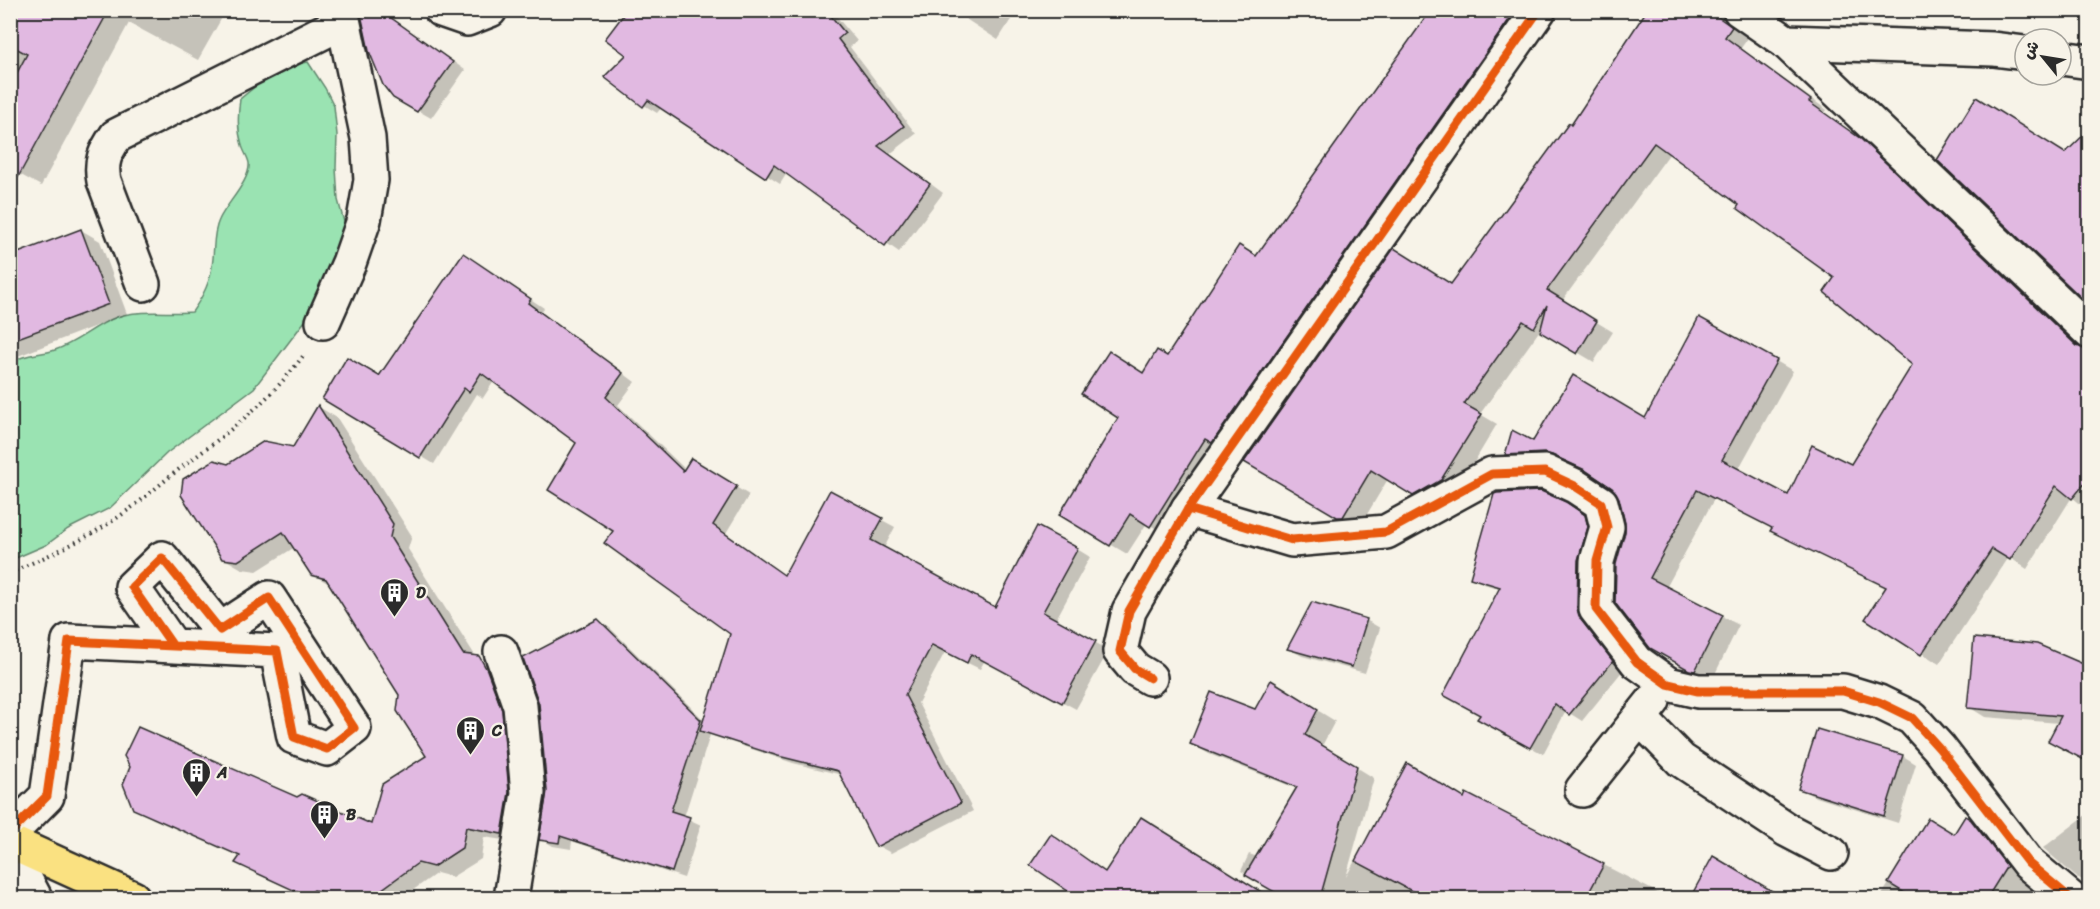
<svg xmlns="http://www.w3.org/2000/svg" width="2100" height="909" font-family="Sriracha,'Playpen Sans Arabic',sans-serif">
<style>
.green{fill:#9ae3b2;stroke:#62876e;stroke-width:1.5}
.shadow{fill:#0003}
.building{fill:#e1b9e1;stroke:#2b2b2b;stroke-width:1.5}
.lines{fill:none;stroke-linecap:round;stroke-linejoin:round}
.minor-casing{stroke:#2b2b2b;stroke-width:38}
.major-casing{stroke:#2b2b2b;stroke-width:38}
.path{stroke:#2b2b2b;stroke-width:4;stroke-dasharray:1.5 4.5;stroke-linecap:butt}
.minor{stroke:#f7f3e8;stroke-width:33}
.major{stroke:#fae181;stroke-width:33}
.cycleway-casing{stroke:#f7f3e8;stroke-width:13}
.cycleway{stroke:#e8590c;stroke-width:9}
.labels{text-anchor:middle;stroke-width:4.5;stroke-linejoin:round;paint-order:stroke}
.poi-label{font-size:16px;font-weight:bold;fill:#2b2b2b;stroke:#f7f3e8;text-anchor:start}
</style>
<rect width="100%" height="100%" fill="#f7f3e8"/>
<filter id="ink" filterUnits="userSpaceOnUse"><feTurbulence type="fractalNoise" baseFrequency=".0167" numOctaves="2"/><feDisplacementMap in="SourceGraphic" scale="12" xChannelSelector="R" yChannelSelector="G"/><feConvolveMatrix kernelMatrix="1 2 1 2 8 2 1 2 1" color-interpolation-filters="sRGB"/></filter>
<g filter="url(#ink)">
<!-- green -->
<path class="green" d="M 308,62 L 325,88 L 334,106 L 337,135 L 336,168 L 338,200 L 344,222 L 338,250 L 311,313 L 254,388 L 167,453 L 110,508 L 68,529 L 46,545 L 11,560 L 11,362 C 26,353 40,355 55,350 C 78,342 95,325 117,317 C 138,309 169,314 192,312 C 202,298 210,284 212,266 C 215,250 212,235 219,220 C 226,204 251,180 249,163 C 248,157 243,151 242,145 C 237,129 238,115 240,99 L 257,85 L 269,70 Z"/>
<!-- shadow -->
<g class="shadow">
<polygon points="10,10 219,10 224,14 198,60 129,23 41,186 10,169 16,79 10,76"/>
<polygon points="381,10 465,70 431,118 394,97"/>
<polygon points="746,10 831,10 857,41 850,47 916,134 890,154 943,193 899,252 787,173 780,184 662,107 657,113 644,105 606,77"/>
<polygon points="952,10 1017,10 998,40"/>
<polygon points="1433,10 1540,10 1168,536 1147,523 1127,554 1110,544 1120,417 1110,353 1144,374 1167,358 1257,257"/>
<polygon points="1649,10 1741,10 1739,28 1748,38 1741,48 1827,110 1825,113 1877,150 2090,352 2090,512 2072,497 2027,569 2009,557 1939,664 1868,618 1888,587 1714,499 1666,588 1739,625 1712,680 1707,678 1651,647 1626,533 1627,523 1621,498 1613,487 1596,476 1571,464 1562,462 1523,463 1507,454 1534,443 1645,419 1776,361 1793,371 1738,470 1789,497 1851,466 1914,365 1837,278 1741,204 1670,153 1562,301 1613,332 1594,362 1540,330 1480,414 1497,424 1458,489 1431,504 1388,479 1360,526 1355,526 1246,462 1452,286 1572,126"/>
<polygon points="81,230 100,241 127,314 10,359 10,257"/>
<polygon points="464,255 544,308 541,312 635,382 618,405 686,470 691,460 749,495 726,533 785,576 882,520 895,527 884,548 995,609 1077,549 1090,557 1055,621 1109,650 1076,709 985,660 980,669 945,652 918,703 973,811 891,853 878,846 842,775 793,763 710,735 684,817 701,825 684,878 572,841 571,849 553,846 541,839 598,620 610,628 705,721 732,633 578,443 494,381 483,398 477,394 434,464 324,398 379,378"/>
<polygon points="319,407 337,418 412,536 408,549 476,657 498,669 506,682 521,843 484,837 481,859 452,877 437,873 402,898 309,898 237,863 240,857 153,819 134,808 297,799 372,826 429,757 401,695 331,585 312,574 295,547 257,571 242,569 223,558 228,466 294,448"/>
<polygon points="1578,511 1596,523 1624,669 1582,721 1566,711 1543,754 1479,718 1501,589 1484,584 1472,578"/>
<polygon points="1366,620 1380,628 1365,673 1302,656 1289,649"/>
<polygon points="2090,668 2059,723 1985,717 1969,707"/>
<polygon points="1288,692 1335,721 1322,746 1374,778 1346,877 1407,765 1464,799 1467,795 1668,898 1288,898 1241,871 1249,854 1258,857 1298,789 1209,754 1192,744"/>
<polygon points="1818,730 1903,756 1916,764 1898,823 1813,796 1799,788"/>
<polygon points="2090,812 2090,884 2075,876 2043,848"/>
<polygon points="1965,818 1988,831 2030,886 2045,898 1880,898 1928,820 1955,836"/>
<polygon points="1052,836 1107,872 1258,891 1253,898 1066,898 1070,892"/>
<polygon points="1714,858 1764,887 1757,898 1692,898"/>
</g>
<!-- building -->
<g class="building">
<polygon points="10,10 109,10 10,192 10,86 27,54 10,45"/>
<polygon points="360,10 380,10 453,62 417,112 393,98 383,85 369,51"/>
<polygon points="627,10 826,10 845,33 838,39 904,126 878,146 930,184 885,246 774,165 766,178 648,100 643,107 604,77 626,55 605,39"/>
<polygon points="1431,10 1516,10 1212,443 1205,439 1150,527 1130,514 1110,546 1059,515 1118,418 1081,394 1109,351 1143,373 1157,350 1167,356 1239,245 1256,256"/>
<polygon points="1647,10 1708,10 1728,24 1732,27 1725,37 1811,100 1809,102 1861,139 2077,346 2090,350 2090,477 2072,499 2056,486 2010,560 1992,549 1921,655 1865,619 1886,587 1770,531 1772,528 1697,490 1650,578 1723,615 1695,671 1689,670 1650,648 1615,603 1616,564 1625,532 1625,523 1619,498 1612,488 1585,470 1552,455 1544,453 1505,455 1512,430 1533,441 1573,375 1645,418 1699,317 1777,360 1722,460 1788,495 1812,445 1851,464 1912,365 1824,292 1834,278 1737,208 1739,205 1654,143 1547,290 1597,321 1577,354 1540,332 1547,305 1534,328 1523,321 1464,404 1482,414 1441,480 1413,496 1371,470 1343,517 1337,517 1244,462 1394,248 1451,284 1569,123 1571,125"/>
<polygon points="1976,97 2065,153 2090,129 2090,306 1937,160"/>
<polygon points="81,229 109,304 10,341 10,256"/>
<polygon points="463,253 531,299 528,303 623,373 606,397 683,471 691,458 737,486 713,525 784,575 830,490 883,518 871,540 995,607 1037,526 1078,548 1043,612 1096,641 1062,703 971,654 967,663 932,645 905,695 961,803 876,847 838,771 778,756 700,731 730,634 604,543 613,531 548,490 576,443 481,373 469,392 464,388 420,458 322,399 347,357 379,376"/>
<polygon points="318,405 393,524 390,537 463,654 479,656 487,670 502,710 509,792 502,834 466,827 462,848 433,867 418,863 378,892 356,898 346,898 314,890 306,896 235,863 240,856 133,809 123,784 130,767 124,756 138,727 297,797 302,794 371,824 382,784 426,756 397,711 399,695 326,579 311,575 283,532 238,561 222,559 181,495 183,479 214,460 228,464 264,441 293,447"/>
<polygon points="1541,491 1566,502 1585,515 1588,527 1578,560 1577,609 1581,620 1613,661 1569,715 1555,704 1530,748 1477,719 1480,715 1443,695 1500,587 1470,578 1494,494 1497,493"/>
<polygon points="1312,602 1367,619 1352,667 1287,649"/>
<polygon points="598,619 701,720 671,811 690,817 672,872 560,836 559,843 539,840 547,791 539,704 523,658"/>
<polygon points="1974,638 2037,644 2088,666 2090,663 2090,763 2048,741 2061,716 1967,708"/>
<polygon points="1271,680 1318,709 1305,735 1357,766 1320,898 1285,898 1245,875 1297,787 1190,744 1211,692 1255,709"/>
<polygon points="1817,729 1903,755 1884,816 1798,789"/>
<polygon points="1407,763 1464,798 1466,793 1604,864 1586,898 1425,898 1355,861"/>
<polygon points="1965,816 1971,820 2007,866 1987,898 1913,898 1888,883 1928,818 1954,834"/>
<polygon points="1141,817 1271,898 1078,898 1030,865 1051,834 1105,872"/>
<polygon points="1713,856 1784,898 1690,898"/>
</g>
<g class="lines">
<defs>
<g id="minor">
<polyline points="441,10 467,19 490,10"/>
<polyline points="1740,10 1786,42 1993,49 2025,53"/>
<polyline points="1786,42 2090,332"/>
<polyline points="2061,58 2090,62"/>
<path d="M 143,284 L 104,181 C 100,162 105,152 116,136 L 343,22"/>
<polyline points="323,322 349,263 364,220 371,180 368,138 341,10"/>
<polyline points="1188,509 1292,540 1386,532 1492,474 1545,472 1575,486 1601,503 1607,527 1597,561 1596,609 1637,662 1668,684 1698,691 1843,691 1879,702 1912,718 1940,749 2028,863 2070,898"/>
<polyline points="501,652 520,706 528,793 511,898"/>
<polyline points="1150,678 1135,669 1120,651 1129,611 1188,509 1539,10"/>
<polyline points="1640,718 1681,760 1787,830 1831,853"/>
<polyline points="1582,790 1653,701"/>
<polyline points="10,833 47,796 69,641 277,651 294,737 327,749 354,728 269,598 220,630 162,558 132,587 173,646"/>
<polyline points="10,851 35,898"/>
</g>
<polyline id="major" points="10,842 133,898"/>
</defs>
<!-- minor casing -->
<use href="#minor" class="minor-casing"/>
<!-- major casing -->
<use href="#major" class="major-casing"/>
<!-- path -->
<path class="path" d="M 10,573 C 49,555 90,538 124,513 C 143,500 160,484 178,470 C 224,436 269,402 303,356"/>
<!-- minor -->
<use href="#minor" class="minor"/>
<!-- major -->
<use href="#major" class="major"/>
<defs>
<g id="cycleway">
<polyline points="1188,509 1292,540 1386,532 1492,474 1545,472 1575,486 1601,503 1607,527 1597,561 1596,609 1637,662 1668,684 1698,691 1843,691 1879,702 1912,718 1940,749 2028,863 2070,898"/>
<polyline points="1150,678 1135,669 1120,651 1129,611 1188,509 1539,10"/>
<polyline points="10,833 47,796 69,641 277,651 294,737 327,749 354,728 269,598 220,630 162,558 132,587 173,646"/>
</g>
</defs>
<!-- cycleway casing -->
<use href="#cycleway" class="cycleway-casing"/>
<!-- cycleway -->
<use href="#cycleway" class="cycleway"/>
</g>
</g>
<!-- icons -->
<defs>
<symbol id="building-pin" viewBox="-11 -11 22 30"><path d="M0 17L-7.5 6A9.5 9.5 0 1 1 7.5 6Z" fill="#2b2b2b" stroke="#f7f3e8"/><path d="M-4-6H4V6H1V3H-1V6H-4ZM-2.5-4.3h1.7v1.8h-1.7ZM.8-4.3h1.7v1.8H.8ZM-2.5-1h1.7V.8h-1.7ZM.8-1h1.7V.8H.8Z" fill="#fff"/></symbol>
</defs>
<g fill-rule="evenodd">
<use href="#building-pin" x="378" y="576" width="33" height="45"/>
<use href="#building-pin" x="454" y="714" width="33" height="45"/>
<use href="#building-pin" x="180" y="756" width="33" height="45"/>
<use href="#building-pin" x="308" y="798" width="33" height="45"/>
</g>
<g class="labels">
<!-- poi labels -->
<g class="poi-label">
<text x="416" y="598">D</text>
<text x="492" y="736">C</text>
<text x="217" y="778">A</text>
<text x="346" y="820">B</text>
</g>
</g>
<!-- margin -->
<rect width="2100" height="909" fill="none" stroke="#f7f3e8" stroke-width="36"/>
<rect x="18" y="18" width="2064" height="873" fill="none" stroke="#2b2b2b" stroke-width="2" filter="url(#ink)"/>
<!-- north arrow -->
<g transform="translate(2043 57) rotate(300)"><circle r="28" fill="#f7f3e8" stroke="#a5a39c" stroke-width="1.5"/>
<path d="M0-4.5L10 22L0 15L-10 22Z" fill="#2b2b2b"/>
<text y="-9" font-size="16" font-weight="bold" text-anchor="middle" fill="#2b2b2b">ش</text>
</g>
</svg>
